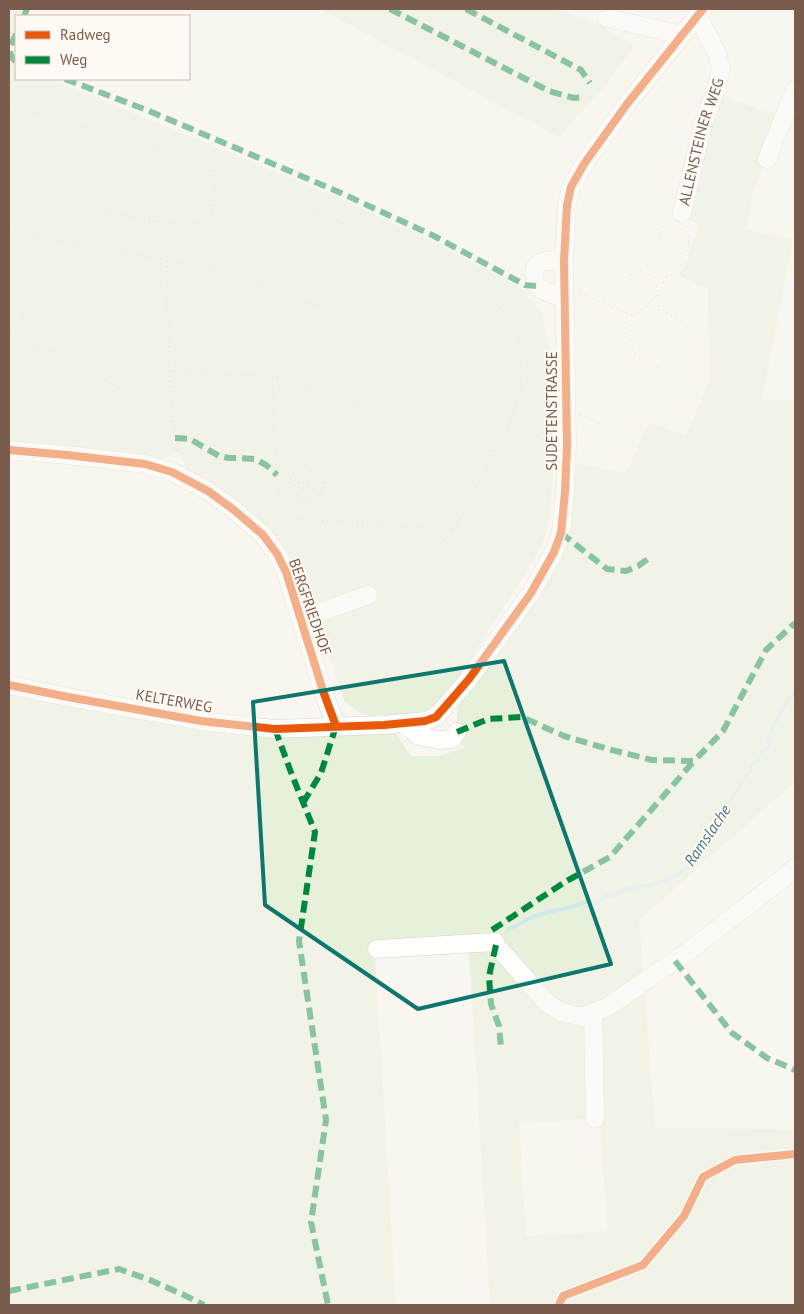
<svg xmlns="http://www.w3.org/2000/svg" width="804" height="1314" font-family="'PT Sans',sans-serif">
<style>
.green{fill:#e7f0db;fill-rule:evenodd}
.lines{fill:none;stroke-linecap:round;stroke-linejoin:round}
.stream{stroke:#d0e8ea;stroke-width:4}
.minor-casing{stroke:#d7d1cb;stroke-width:19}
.path{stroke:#dcd5d0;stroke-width:2;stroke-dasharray:1 4;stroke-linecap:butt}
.minor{stroke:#fefefd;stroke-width:18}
.quiet{stroke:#00873e;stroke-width:6;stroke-dasharray:12 6;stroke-linecap:butt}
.cycleway-casing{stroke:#fffaf3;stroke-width:11}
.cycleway{stroke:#e8590c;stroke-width:8}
.marked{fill:none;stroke:#0f766e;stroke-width:4;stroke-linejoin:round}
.labels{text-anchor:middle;stroke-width:4;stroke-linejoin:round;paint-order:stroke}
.street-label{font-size:15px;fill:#7a5c4d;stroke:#fffaf3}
.water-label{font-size:16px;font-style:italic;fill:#437c86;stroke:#fffaf3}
</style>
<rect width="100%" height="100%" fill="#f9f5f0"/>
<!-- green -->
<g class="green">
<polygon points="9,9 23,9 20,16 16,16 16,26 9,43"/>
<polygon points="320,9 554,9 604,26 608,31 634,46 607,84 559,137"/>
<polygon points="9,62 16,65 16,79 51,79 339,198 432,241 521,288 542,312 550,352 553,475 548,527 541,547 518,585 461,674 440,700 427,710 419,712 370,716 355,710 345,702 315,614 291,557 282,544 268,529 188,471 177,451 157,463 9,444"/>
<path d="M 714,93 L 784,117 L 752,195 L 747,230 L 793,239 L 762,399 L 792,400 L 795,380 L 795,782 L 639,920 L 655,1128 L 795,1129 L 795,1305 L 490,1305 L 469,948 L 375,954 L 396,1305 L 9,1305 L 9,690 L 203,725 L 386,728 L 396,734 L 411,756 L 439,756 L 464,748 L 457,732 L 457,704 L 569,535 L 573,499 L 574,463 L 626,473 L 649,422 L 686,436 L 709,381 L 708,289 L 680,277 L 699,226 L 682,213 ZM 600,1118 L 607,1231 L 526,1236 L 519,1123 Z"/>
</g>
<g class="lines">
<!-- stream -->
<polyline class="stream" points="509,929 525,921 529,918 532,918 534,916 578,905 585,902 597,902 607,896 616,894 623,890 639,886 648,886 667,880 677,875 685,869 693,858 705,837 714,825 718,824 721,820 723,812 744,779 750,772 752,766 768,746 771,730 782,710 789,699 795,694"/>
<defs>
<g id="minor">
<polyline points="607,18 682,35"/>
<polyline points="767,159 795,90"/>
<path id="s1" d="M 682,213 L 703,124 L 717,86 L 721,69 L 717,53 L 698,16"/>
<path d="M 564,261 C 543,260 529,259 536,286 C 545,292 553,296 564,297"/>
<polyline points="9,450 67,455 145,464 172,472 208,491 234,510 263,535 277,554 286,572 323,691 336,726"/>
<polyline points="302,621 315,614 368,595"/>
<polyline points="9,685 68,697 201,721 275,729 384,725 425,721 436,717 444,708 469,679 531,593 554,552 561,533 565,492 567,446 564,261 567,205 571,187 584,164 627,104 703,9"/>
<polyline points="403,723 419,736 440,740 452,739 457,732"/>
<polyline points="496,945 547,1003 561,1012 582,1017 609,1006 690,950 781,880 795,868"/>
<polyline points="377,949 495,942"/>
<polyline points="593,1013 595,1119"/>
</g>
</defs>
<!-- minor casing -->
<use href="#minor" class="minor-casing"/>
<!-- path -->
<g class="path">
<polyline points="9,105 65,121 138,146 176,151 202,157 263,192 329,217 440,269 498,304 517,333 521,358 521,388 512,419 455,529 312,520 296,518 284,514 278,502 272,376 169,371"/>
<polyline points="61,201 151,221 195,224 210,217 214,208 213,163"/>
<path d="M 686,226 C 693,247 687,253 678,271 L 690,283"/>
<polyline points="9,229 54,240 227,271 322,308 397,346 503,411 512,419 552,446"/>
<polyline points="659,236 667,219 669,219"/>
<polyline points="167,261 169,371 175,438 177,451 176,458"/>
<polyline points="631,275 633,268 664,281 667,277 677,272"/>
<polyline points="580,293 634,316"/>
<polyline points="659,307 670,315 682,321"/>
<polyline points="655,315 659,307 658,294"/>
<polyline points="9,341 52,351 173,417"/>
<polyline points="11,342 32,296"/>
<polyline points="662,369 649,363 634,353 631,342 630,326 634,316 658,294 664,281"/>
<polyline points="272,376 495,452"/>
<polyline points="580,415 605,425"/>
<path d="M 277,470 L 299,482 L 301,480 L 306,480 L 309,484 L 309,487 L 322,493 C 325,482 322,474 312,468 L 311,469 C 298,465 290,473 289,486 L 293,493 L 298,496 L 297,499 C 307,503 315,501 322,493"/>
<polyline points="306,480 311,469"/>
<polyline points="299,482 298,487 301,490 307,490 309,487"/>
<polyline points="381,588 405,577 429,555 455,529"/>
</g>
<!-- minor -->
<use href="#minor" class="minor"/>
<!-- quiet -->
<g class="quiet">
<polyline points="390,9 549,91 574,98 585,97"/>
<polyline points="466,9 581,70 590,83"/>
<polyline points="24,16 27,9"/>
<path d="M 16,34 C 11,45 6,53 16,62"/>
<polyline points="65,79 147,110 341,193 434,236 525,285 536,286"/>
<polyline points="175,438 190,439 219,456 229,458 240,458 255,459 266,465 277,475"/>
<polyline points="561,533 607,569 626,571 638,566 652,556"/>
<polyline points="275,729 292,775 315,832 299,941 326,1120 311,1222 328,1305"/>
<polyline points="457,732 488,719 522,717 564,736 608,749 652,760 694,761 723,731 766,650 795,623"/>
<polyline points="303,803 321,773 336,726"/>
<polyline points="492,930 565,882 610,857 694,761"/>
<polyline points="496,945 489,976 491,1004 499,1026 501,1047"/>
<polyline points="675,961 732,1033 767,1058 795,1070"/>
<polyline points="9,1291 119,1269 150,1280 184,1295 204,1305"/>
</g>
<defs>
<g id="cycleway">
<polyline points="9,450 67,455 145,464 172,472 208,491 234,510 263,535 277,554 286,572 323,691 336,726"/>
<polyline points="9,685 68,697 201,721 275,729 384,725 425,721 436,717 444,708 469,679 531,593 554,552 561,533 565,492 567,446 564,261 567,205 571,187 584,164 627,104 703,9"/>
<polyline points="559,1305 563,1296 643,1265 684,1216 703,1177 735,1160 795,1154"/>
</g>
</defs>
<!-- cycleway casing -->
<use href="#cycleway" class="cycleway-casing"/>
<!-- cycleway -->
<use href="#cycleway" class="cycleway"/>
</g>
<!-- marked area -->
<path d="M0 0H804V1314H0ZM 504,661 L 611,964 L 418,1009 L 265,905 L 253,702 Z" fill="#f9f5f0" fill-opacity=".55" fill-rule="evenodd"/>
<path class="marked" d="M 504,661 L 611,964 L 418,1009 L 265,905 L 253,702 Z"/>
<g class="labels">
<!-- street labels -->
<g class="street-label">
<text dy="5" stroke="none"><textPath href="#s1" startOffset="74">ALLENSTEINER WEG</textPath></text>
<text transform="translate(552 411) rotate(-90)" y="5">SUDETENSTRASSE</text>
<text transform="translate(310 607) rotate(71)" y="5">BERGFRIEDHOF</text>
<text transform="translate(174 701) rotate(10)" y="5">KELTERWEG</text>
</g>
<!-- water labels -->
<g class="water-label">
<text transform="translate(707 835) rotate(-56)" y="6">Ramslache</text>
</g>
</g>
<!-- border -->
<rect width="804" height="1314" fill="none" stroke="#7a5c4d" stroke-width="20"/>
<!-- legend -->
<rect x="15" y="15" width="175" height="65" fill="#fffaf3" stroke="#cabbb1"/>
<rect x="25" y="31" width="25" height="8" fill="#e8590c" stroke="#cabbb1"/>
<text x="60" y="40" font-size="15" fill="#7a5c4d">Radweg</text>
<rect x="25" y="56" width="25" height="8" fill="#00873e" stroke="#cabbb1"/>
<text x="60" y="65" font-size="15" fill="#7a5c4d">Weg</text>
</svg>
